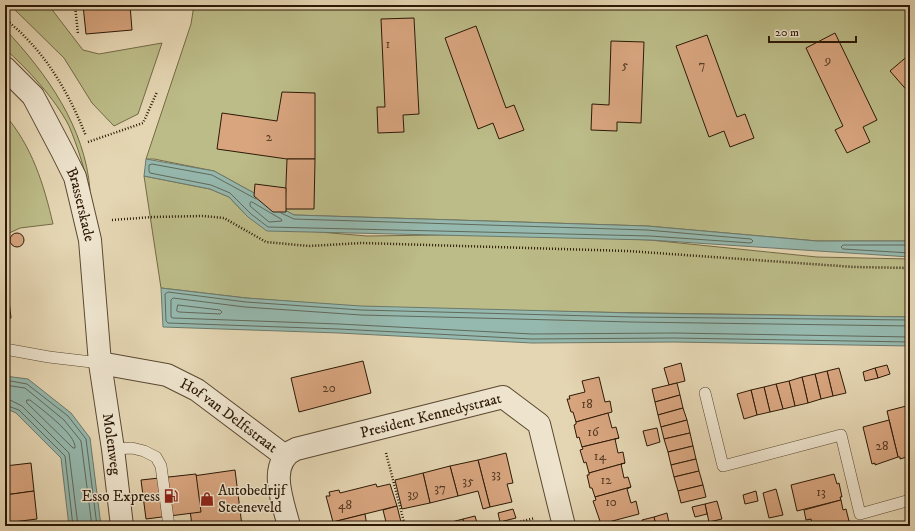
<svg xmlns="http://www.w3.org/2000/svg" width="915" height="531" font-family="'IM FELL DW Pica',serif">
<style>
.green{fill:#bcbc88;stroke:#746a47}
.water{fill:#96b9af;stroke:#6c796b}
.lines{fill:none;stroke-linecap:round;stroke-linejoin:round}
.shore{stroke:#61695a;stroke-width:1}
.building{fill:#d8a57f;stroke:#2c1906}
.lane-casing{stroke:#5a4831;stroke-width:12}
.street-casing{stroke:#5a4831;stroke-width:24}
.path{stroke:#2c1906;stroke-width:2.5;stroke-dasharray:1 2;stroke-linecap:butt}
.lane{stroke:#eee4ce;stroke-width:11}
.street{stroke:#eee4ce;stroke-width:22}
.labels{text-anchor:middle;stroke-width:3;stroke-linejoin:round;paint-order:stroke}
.number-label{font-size:13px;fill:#573c24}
.street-label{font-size:15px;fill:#2c1906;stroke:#eee4ce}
.poi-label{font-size:15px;fill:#2c1906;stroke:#eee4ce;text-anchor:start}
</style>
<rect width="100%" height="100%" fill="#e5d6b3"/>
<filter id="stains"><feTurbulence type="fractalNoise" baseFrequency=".005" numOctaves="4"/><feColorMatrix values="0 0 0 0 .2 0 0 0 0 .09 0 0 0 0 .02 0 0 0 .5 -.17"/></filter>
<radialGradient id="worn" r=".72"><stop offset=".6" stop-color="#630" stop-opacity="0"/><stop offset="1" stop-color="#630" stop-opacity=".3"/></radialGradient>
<!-- green -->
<g class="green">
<polygon points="10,5 51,5 53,11 83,50 99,54 162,43 138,114 114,126 92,103 64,58"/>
<polygon points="194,5 910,5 910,241 817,241 647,226 294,215 214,171 154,159 146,159 191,24"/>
<path d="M 5,29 C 47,74 85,127 90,190 C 84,169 78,147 69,126 C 56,100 27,68 5,49 Z"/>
<path d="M 5,115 C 32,146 44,185 53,224 L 20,228 L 5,235 Z"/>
<polygon points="144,176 210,189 229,197 248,217 283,229 367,236 510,234 650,240 817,257 910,259 910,317 391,309 246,298 161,288"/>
</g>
<!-- water -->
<g class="water">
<polygon points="146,159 214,171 294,215 647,226 817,241 910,241 910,257 650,240 267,231 248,217 229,197 210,189 144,176"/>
<polygon points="161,288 246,298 361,306 632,313 910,317 910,346 674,342 532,343 339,333 163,327"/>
<polygon points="5,376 28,379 71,413 90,438 101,526 69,526 61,458 16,413 5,408"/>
</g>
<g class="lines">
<!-- shore -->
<g class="shore">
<polyline points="256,199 212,175 152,164 149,165 149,171 150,173 211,185 230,193 251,214 268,227 650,236 751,243 753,241 751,239 647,230 294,219 281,213"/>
<polygon points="252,202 281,219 282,221 269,222 250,206 250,203"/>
<polyline points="910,245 843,245 841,247 843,249 910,253"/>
<polygon points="178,305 220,310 222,312 220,314 179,312 177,311"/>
<polyline points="910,320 632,317 361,310 246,302 168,292 165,294 166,321 168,323 339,329 532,339 674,338 910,342"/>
<polyline points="910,326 632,322 361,315 245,307 173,298 171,300 171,317 173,318 339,324 532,334 674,333 910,337"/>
<polyline points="5,380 27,384 68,416 86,439 97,526"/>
<polyline points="5,385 25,388 64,420 81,441 92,526"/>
<polyline points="5,400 10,400 22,406 69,453 78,526"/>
<path d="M 27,400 L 30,400 C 40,408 77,435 75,448 L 73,448 L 27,403 Z"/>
<polyline points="5,405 19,410 65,456 73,526"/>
</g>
</g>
<!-- building -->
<g class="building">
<polygon points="83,5 130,5 132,30 86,34"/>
<polygon points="414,18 419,114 403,115 404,132 378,133 377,107 385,107 381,19"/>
<polygon points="476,26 506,108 514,105 524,130 499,139 493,123 478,129 445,38"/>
<polygon points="835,33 877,120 863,127 870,142 847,153 835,130 843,126 806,48"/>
<polygon points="707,35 737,117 745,114 754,138 730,147 724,131 709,137 676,46"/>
<polygon points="611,41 644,42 641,123 617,122 617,131 591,130 592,104 609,105"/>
<polygon points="910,54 910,94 890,71"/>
<polygon points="282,92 315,93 315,159 287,159 217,149 222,113 277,121"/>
<polygon points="287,159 315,159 314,209 285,209"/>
<polygon points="255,184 286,188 286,212 273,212 254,196"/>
<circle cx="17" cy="240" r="7"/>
<polygon points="5,265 11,318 5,318"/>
<polygon points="363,361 371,393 299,412 291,378"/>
<polygon points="681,363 685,381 669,385 664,368"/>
<polygon points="887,365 890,374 878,378 875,368"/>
<polygon points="839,368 846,393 833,396 827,371"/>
<polygon points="875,368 878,378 865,381 863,372"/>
<polygon points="827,371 833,396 821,399 815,374"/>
<polygon points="815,374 821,399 808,403 802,377"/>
<polygon points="599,377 605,402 610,401 612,412 576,422 573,412 571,412 567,399 570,399 569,396 585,392 582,381"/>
<polygon points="802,377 808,403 795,406 789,381"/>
<polygon points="789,381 795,406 783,409 776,384"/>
<polygon points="677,383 680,395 655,402 652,389"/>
<polygon points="776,384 783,409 770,412 764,387"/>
<polygon points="764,387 770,412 757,415 751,390"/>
<polygon points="751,390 757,415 744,419 737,394"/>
<polygon points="680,395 683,408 658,415 655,402"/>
<polygon points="910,405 910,456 900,459 900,457 898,457 887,411"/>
<polygon points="683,408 687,420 661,427 658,415"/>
<polygon points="608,413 612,428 616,427 619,438 582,447 579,437 577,438 574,425 576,424 576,422"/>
<polygon points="687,420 690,433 664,439 661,427"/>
<polygon points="889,420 898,457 875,465 875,463 872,464 863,427"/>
<polygon points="657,428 660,442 647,446 643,431"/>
<polygon points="690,433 693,446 668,452 664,439"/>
<polygon points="619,438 615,439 618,453 623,452 625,463 589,473 586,462 584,463 580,450 583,449 582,447"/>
<polygon points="693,446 696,459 671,465 668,452"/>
<polygon points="506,453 513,483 507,484 512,502 490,507 478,460"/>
<polygon points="696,459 699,471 674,477 671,465"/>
<polygon points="478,460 490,507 483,509 478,491 458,496 450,466"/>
<polygon points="31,463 34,491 5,495 5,466"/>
<polygon points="625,463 621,464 624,478 628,477 631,487 595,497 592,488 590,488 587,475 589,475 589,473"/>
<polygon points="450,466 458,496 430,503 423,473"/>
<polygon points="235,470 242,526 192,526 186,477"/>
<polygon points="699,471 703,485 678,491 674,477"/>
<polygon points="423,473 430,503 402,509 395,480"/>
<polygon points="196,474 201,512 146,519 141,480"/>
<polygon points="834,474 837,484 839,483 842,497 840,497 841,500 797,511 791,485"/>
<polygon points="376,484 377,487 390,484 397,506 333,522 326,496 330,496 329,492 339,490 340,493"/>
<polygon points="703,485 706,497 681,503 678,491"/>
<polygon points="631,487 627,489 631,503 636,501 639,514 601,524 593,501 596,500 595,497"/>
<polygon points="776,489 783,515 769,518 763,493"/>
<polygon points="34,491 37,519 5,523 5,495"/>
<polygon points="756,491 758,501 745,504 743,495"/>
<polygon points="841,500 843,510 846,509 849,521 848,522 848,525 842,526 813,526 811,519 806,520 804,510"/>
<polygon points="717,501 722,519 709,522 705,504"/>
<polygon points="705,504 707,514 695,517 692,507"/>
<polygon points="397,506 402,526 387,526 383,510"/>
<polygon points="513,509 516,518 500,522 498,513"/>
<polygon points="667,513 669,523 656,526 654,517"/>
<polygon points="365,514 367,526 334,526 333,522"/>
<polygon points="475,516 478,526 465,526 463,519"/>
<polygon points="654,517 656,526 644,526 642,520"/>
<polygon points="463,519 465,526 445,526 444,524"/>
</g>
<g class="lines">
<defs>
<g id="lane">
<polyline points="5,349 49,357 100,363"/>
<polyline points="705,393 723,466 841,435 860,514 910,500"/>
<polyline points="113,449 132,448 144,451 156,457 161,466 169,526"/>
</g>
<g id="street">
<path id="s1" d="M 5,68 L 33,96 L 62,151 L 75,177 L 81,202 L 90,240 L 100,363 L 113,449 L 122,526"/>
<path id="s2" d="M 100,363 L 167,375 L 197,390 L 285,456"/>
<path id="s3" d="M 289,526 C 283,502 266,462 296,449 L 503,397 L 539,424 L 564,526"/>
</g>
</defs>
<!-- lane casing -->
<use href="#lane" class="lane-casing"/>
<!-- street casing -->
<use href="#street" class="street-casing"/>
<!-- path -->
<g class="path">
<polyline points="75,5 78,34"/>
<path d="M 5,19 C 12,25 20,31 26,38 C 53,65 72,101 86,136"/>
<polyline points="88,142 143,123 157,92"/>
<polyline points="112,220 153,217 203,216 224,218 266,242 309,246 362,243 628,251 854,267 910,268"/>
<polyline points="386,453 405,526"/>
<polyline points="503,526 535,518"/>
</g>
<!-- lane -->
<use href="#lane" class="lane"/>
<!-- street -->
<use href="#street" class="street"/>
</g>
<!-- icons -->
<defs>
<symbol id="fuel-bare" viewBox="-9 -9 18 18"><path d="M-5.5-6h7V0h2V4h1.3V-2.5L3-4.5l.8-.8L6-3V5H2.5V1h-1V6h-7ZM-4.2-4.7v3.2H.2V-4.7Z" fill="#8f2418" stroke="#eee4ce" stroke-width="2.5" paint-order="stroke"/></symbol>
<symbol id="shop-bare" viewBox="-9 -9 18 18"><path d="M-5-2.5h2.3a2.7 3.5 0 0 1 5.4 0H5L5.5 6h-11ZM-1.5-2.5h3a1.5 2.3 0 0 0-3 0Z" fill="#8f2418" stroke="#eee4ce" stroke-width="2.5" paint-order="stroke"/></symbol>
</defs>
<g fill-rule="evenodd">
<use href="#fuel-bare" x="161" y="486" width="20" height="20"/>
<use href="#shop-bare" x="197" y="489" width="20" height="20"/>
</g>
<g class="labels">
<!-- number labels -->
<g class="number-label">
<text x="388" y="48">1</text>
<text x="828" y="64">9</text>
<text x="625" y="69">5</text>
<text x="702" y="69">7</text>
<text x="269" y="141">2</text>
<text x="329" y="392">20</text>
<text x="587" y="408">18</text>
<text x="593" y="436">16</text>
<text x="882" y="450">28</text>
<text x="600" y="460">14</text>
<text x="496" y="478">33</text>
<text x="606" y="484">12</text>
<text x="468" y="485">35</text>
<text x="440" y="492">37</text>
<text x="821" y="496">13</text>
<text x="413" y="498">39</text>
<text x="611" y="506">10</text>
<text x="345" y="509">48</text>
</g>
<!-- street labels -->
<g class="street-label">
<text dy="5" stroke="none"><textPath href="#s1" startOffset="159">Brasserskade</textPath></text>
<text dy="5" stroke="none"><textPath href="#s2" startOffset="142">Hof van Delftstraat</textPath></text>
<text dy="5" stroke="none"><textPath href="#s3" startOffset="224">President Kennedystraat</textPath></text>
<text dy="5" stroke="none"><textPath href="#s1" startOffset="401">Molenweg</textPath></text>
</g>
<!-- poi labels -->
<g class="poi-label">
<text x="218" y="495">Autobedrijf<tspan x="218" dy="17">Steeneveld</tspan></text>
<text x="160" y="501" text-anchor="end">Esso Express</text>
</g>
</g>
<!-- margin -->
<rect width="915" height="531" fill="none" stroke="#e5d6b3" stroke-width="20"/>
<rect x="6" y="6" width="903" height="519" fill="none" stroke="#2c1906" stroke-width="2"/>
<rect x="10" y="10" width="895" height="511" fill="none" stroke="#2c1906"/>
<!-- scale -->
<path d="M769 36v6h87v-6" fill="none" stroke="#2c1906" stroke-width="2"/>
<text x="775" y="36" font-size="12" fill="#2c1906" stroke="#eee4ce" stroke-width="3" paint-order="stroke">20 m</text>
<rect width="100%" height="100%" filter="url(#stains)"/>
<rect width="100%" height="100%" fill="url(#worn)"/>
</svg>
